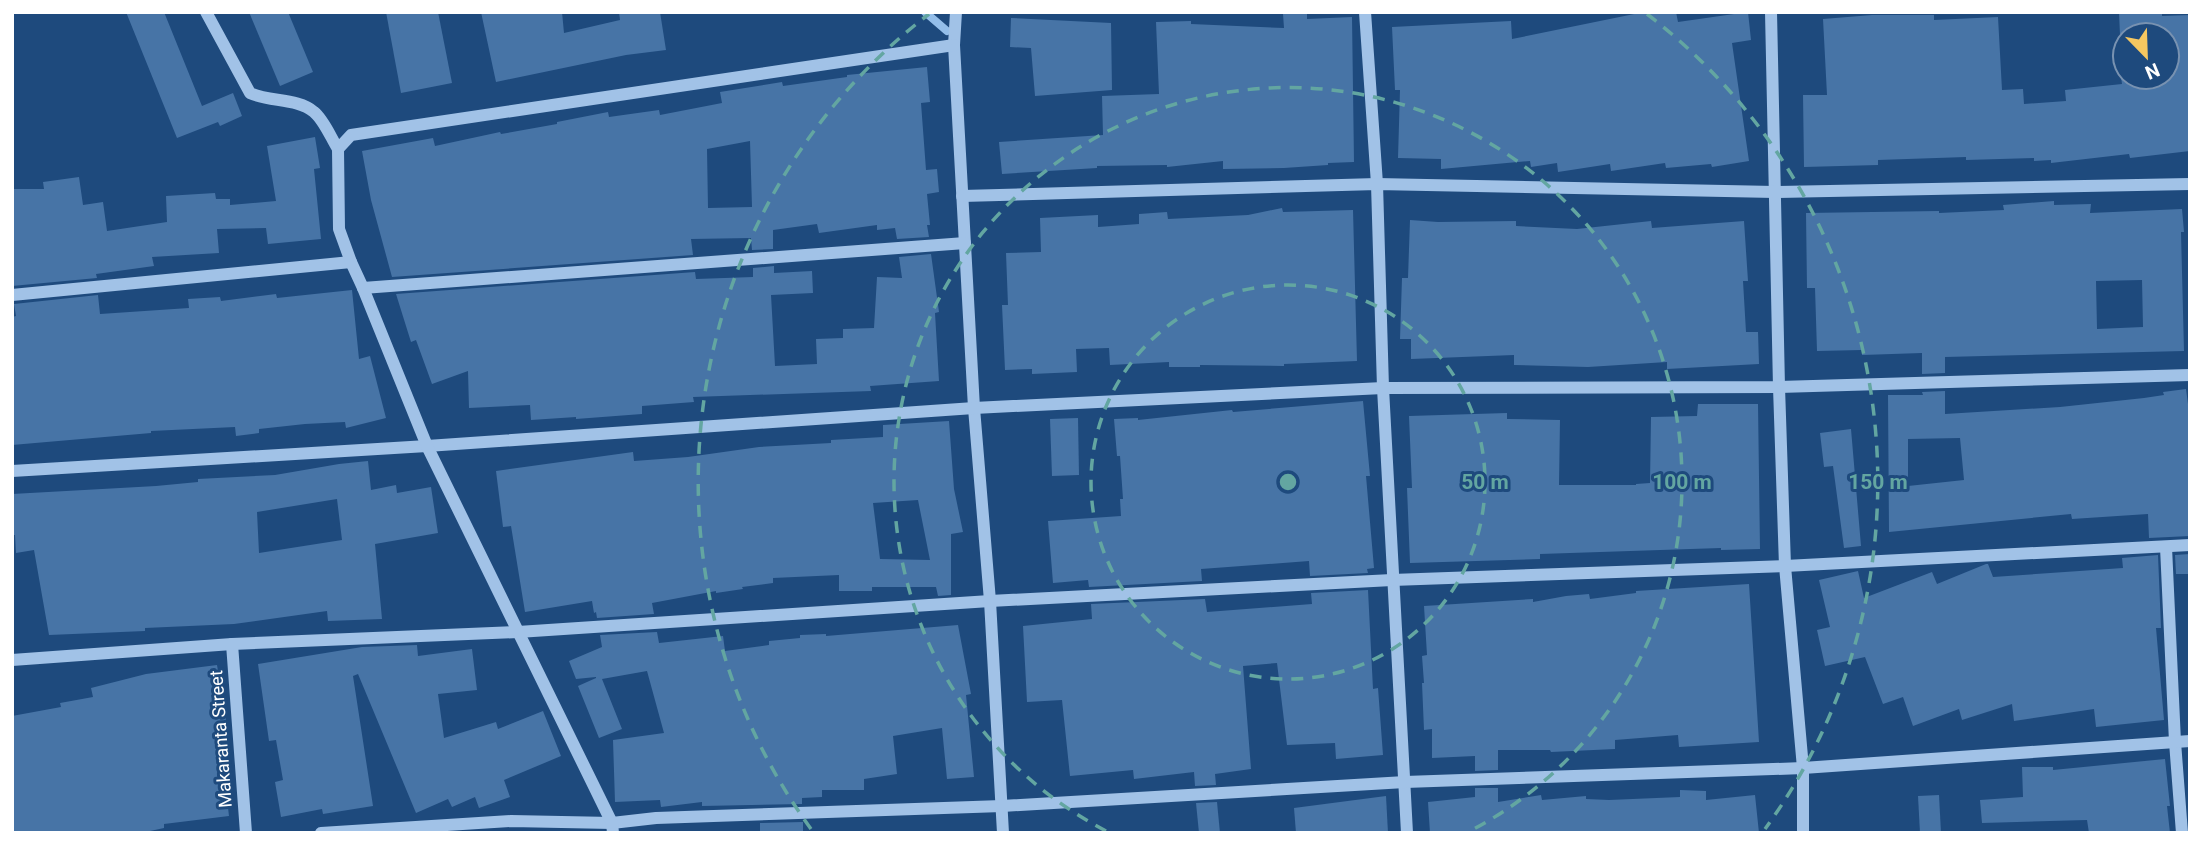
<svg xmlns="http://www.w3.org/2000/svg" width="2202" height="845" font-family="Roboto,sans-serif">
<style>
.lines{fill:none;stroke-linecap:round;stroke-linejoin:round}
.stream{stroke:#94bee9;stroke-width:8}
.building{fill:#4774a6;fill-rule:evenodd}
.minor{stroke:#a1c2e7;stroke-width:12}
.ring{fill:none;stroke:#63a6a1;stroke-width:3.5;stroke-dasharray:12 9}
.labels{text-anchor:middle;stroke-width:6;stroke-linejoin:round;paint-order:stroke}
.street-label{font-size:18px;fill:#fff;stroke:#1e4a7d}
.centre{fill:#63a6a1;stroke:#1e4a7d;stroke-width:3.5}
.ring-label{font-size:21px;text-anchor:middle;font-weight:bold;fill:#63a6a1;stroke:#1e4a7d;stroke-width:6;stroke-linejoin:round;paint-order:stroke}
</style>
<rect width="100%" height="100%" fill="#1e4a7d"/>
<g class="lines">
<!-- stream -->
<polyline class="stream" points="925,12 947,31"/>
</g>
<!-- building -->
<g class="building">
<polygon points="126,12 164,12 202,106 233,93 242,116 220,126 218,122 177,138"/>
<polygon points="249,12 288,12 313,72 280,86"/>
<polygon points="386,12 438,12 452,83 401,93"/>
<polygon points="481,12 562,12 564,33 620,20 619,12 660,12 666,50 626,55 496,82"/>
<polygon points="1644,12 1676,12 1678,22 1748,12 1751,40 1732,43 1749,161 1712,167 1711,164 1666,168 1665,163 1611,171 1610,164 1558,172 1557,163 1531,167 1530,161 1441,169 1441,159 1398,158 1400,90 1395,90 1392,27 1511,21 1512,39"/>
<polygon points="2119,12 2162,12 2162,16 2190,15 2190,151 2130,158 2129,154 2051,163 2051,160 2034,161 2034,158 1966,160 1966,157 1878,160 1878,165 1804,167 1803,95 1827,95 1823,19 1872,15 1934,15 1934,20 1998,17 2002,90 2023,89 2024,104 2066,101 2065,90 2122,84 2121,77 2167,77 2167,35 2120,35"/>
<polygon points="1307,13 1307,19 1352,17 1354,162 1328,163 1328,165 1284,168 1223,169 1223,161 1167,167 1167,165 1097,166 1097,168 1002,174 999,142 1103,135 1102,96 1159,94 1156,22 1191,21 1191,24 1284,28 1283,14"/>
<polygon points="1011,18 1111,23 1112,90 1035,96 1031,48 1010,47"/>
<path d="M 927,67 L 930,102 L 921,103 L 926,170 L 937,169 L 939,192 L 927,194 L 930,225 L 927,225 L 929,237 L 897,239 L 895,228 L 877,230 L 877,225 L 819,233 L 817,224 L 773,230 L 773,249 L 752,250 L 751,238 L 691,239 L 693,255 L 392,277 L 371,200 L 362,151 L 433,138 L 435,146 L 500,132 L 501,134 L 557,124 L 557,122 L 608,112 L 609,117 L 659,110 L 660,115 L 722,103 L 720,92 L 782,82 L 783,86 L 847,77 L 847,75 ZM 750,141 L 752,207 L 708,208 L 707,149 Z"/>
<polygon points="315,137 320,168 314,169 321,239 268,244 266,228 217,229 219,253 152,257 154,266 96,274 97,278 12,286 12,189 44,189 43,182 79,177 83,205 103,202 107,231 167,222 166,196 215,193 216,199 230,199 230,205 276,201 267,146"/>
<path d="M 2054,201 L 2054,205 L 2091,204 L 2090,213 L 2182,209 L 2184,232 L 2181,232 L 2184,351 L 1945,357 L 1945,373 L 1922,374 L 1922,353 L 1862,355 L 1862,350 L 1817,351 L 1815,288 L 1807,288 L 1806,213 L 1939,211 L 1939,213 L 2004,210 L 2003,205 ZM 2142,280 L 2143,327 L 2097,329 L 2096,281 Z"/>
<polygon points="1282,208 1283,212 1353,210 1357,361 1284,364 1284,366 1200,365 1200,367 1169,367 1169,362 1110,365 1109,348 1076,349 1077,372 1032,374 1032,369 1005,370 1002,305 1008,305 1006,253 1041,252 1040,218 1098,215 1098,227 1139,224 1139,214 1167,212 1168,219 1248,215"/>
<polygon points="1410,220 1438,222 1516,221 1516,226 1577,229 1651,221 1652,228 1744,221 1748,281 1743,281 1746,332 1758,332 1759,364 1667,369 1667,362 1588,367 1514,365 1514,355 1411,359 1411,339 1400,339 1402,278 1408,278"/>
<polygon points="931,254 939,312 935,313 939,381 870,386 871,391 693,397 694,402 642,406 642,414 576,419 576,417 531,420 530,405 469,408 468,371 432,384 416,340 411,342 396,294 695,272 696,279 753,277 753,268 774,266 774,273 812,271 813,293 771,295 775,366 817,364 816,339 843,338 843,329 874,328 877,277 902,278 899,257"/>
<polygon points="352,290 359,359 370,356 386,418 346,428 345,422 305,424 259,429 259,433 236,436 235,427 151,431 151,433 12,445 12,317 16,316 14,304 98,295 100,314 189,308 188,299 220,297 221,301 276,294 277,298"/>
<path d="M 2186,389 L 2190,419 L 2190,536 L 2149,538 L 2148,514 L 2072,519 L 2071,514 L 1889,532 L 1888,395 L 1923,395 L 1922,392 L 1945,391 L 1945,414 L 2060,407 L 2144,398 L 2164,395 L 2163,392 ZM 1960,438 L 1964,480 L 1908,486 L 1908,439 Z"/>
<polygon points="1363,401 1370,476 1366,476 1374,568 1367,569 1368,573 1310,576 1309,561 1201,569 1202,581 1089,587 1088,580 1053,583 1048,521 1121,516 1120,499 1123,499 1120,456 1117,456 1114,419 1138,418 1138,420 1232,410 1233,412"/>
<polygon points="1698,404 1758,404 1760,549 1721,550 1721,548 1540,554 1540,559 1410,563 1407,488 1412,488 1409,416 1507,413 1507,419 1560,420 1559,485 1636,485 1636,484 1650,483 1651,417 1697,416"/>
<polygon points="1078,418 1079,475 1052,476 1050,419"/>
<path d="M 949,421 L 954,489 L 963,532 L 951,534 L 951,595 L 938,596 L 936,587 L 872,587 L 872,591 L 839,591 L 839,575 L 773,578 L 773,583 L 742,587 L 743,589 L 716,593 L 716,591 L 652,603 L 654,614 L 597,618 L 596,612 L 594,613 L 592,601 L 525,612 L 511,526 L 503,527 L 496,471 L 633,452 L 634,461 L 688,457 L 759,447 L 831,443 L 831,440 L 883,437 L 883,425 ZM 918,500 L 930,560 L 880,559 L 873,503 Z"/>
<polygon points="1851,429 1861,546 1844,548 1833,466 1824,467 1820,433"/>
<path d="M 368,461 L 371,490 L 396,485 L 397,493 L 431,487 L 438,533 L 375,544 L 382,619 L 328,621 L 327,611 L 234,624 L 145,628 L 145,631 L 49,635 L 34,550 L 16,553 L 15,535 L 12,535 L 12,494 L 156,486 L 198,482 L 198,479 L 275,475 L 339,464 ZM 337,499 L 342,540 L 259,553 L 257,512 Z"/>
<polygon points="2190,554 2190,574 2176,574 2175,555"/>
<polygon points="2158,555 2161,628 2156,628 2164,720 2096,727 2094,709 2014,721 2012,704 1962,720 1959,709 1913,726 1903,697 1883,704 1865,657 1825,666 1817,630 1830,627 1819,580 1858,571 1864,598 1932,572 1937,584 1986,564 1988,564 1993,577 2123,568 2122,558"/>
<polygon points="1749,584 1759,742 1679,747 1678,735 1615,740 1615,749 1551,752 1550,750 1498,750 1498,770 1475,771 1475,756 1432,758 1432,729 1424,730 1422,683 1424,683 1422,656 1427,655 1424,606 1533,599 1533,602 1566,596 1589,594 1590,599 1636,593 1636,591"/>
<polygon points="1368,590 1373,689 1378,688 1383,755 1336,759 1335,743 1287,745 1277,663 1243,666 1251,769 1215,774 1216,785 1195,786 1194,772 1134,779 1133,770 1070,776 1062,700 1027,702 1023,626 1092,619 1091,604 1205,599 1207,612 1312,604 1311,593"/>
<polygon points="958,625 971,694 966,695 974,777 947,779 942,728 893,736 897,774 864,779 864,790 822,790 822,797 802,798 802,804 702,806 702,802 661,807 660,800 615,802 613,740 664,733 647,671 602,679 622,729 599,738 578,686 596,678 596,677 576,679 569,661 602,647 600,635 657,632 659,643 723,636 725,651 769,645 769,641 800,638 800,635 826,634 826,636"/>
<polygon points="417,645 418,656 472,649 477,690 438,694 444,738 496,722 498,729 543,711 561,756 504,780 510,797 479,808 475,797 452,807 448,799 416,813 358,674 353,676 373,806 323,814 322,809 281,817 275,782 283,780 276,740 269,741 258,664 362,647"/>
<polygon points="217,665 228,731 219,732 229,816 164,824 164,828 141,833 12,833 12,716 61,707 60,703 93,697 91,688 146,674"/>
<polygon points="2165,759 2170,806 2167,806 2170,833 2089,833 2087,820 1982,823 1980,800 2023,797 2022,767 2053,767 2053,770"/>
<polygon points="1475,788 1498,788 1498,802 1541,795 1542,800 1586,796 1586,799 1609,800 1680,797 1680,790 1706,791 1706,800 1755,795 1759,833 1430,833 1428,802 1475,797"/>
<polygon points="1939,795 1941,833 1920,833 1918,796"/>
<polygon points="1386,796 1388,833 1296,833 1294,808"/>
<polygon points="1217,802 1220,833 1199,833 1196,803"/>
<polygon points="803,822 803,833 760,833 760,823"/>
</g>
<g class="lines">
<!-- minor -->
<g class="minor">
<path d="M 206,12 L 250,93 C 269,102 298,98 314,112 C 324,120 331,138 338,149"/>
<polyline points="956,12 954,45 974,408 990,601 1003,833"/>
<polyline points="1365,12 1377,184 1383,388 1407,833"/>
<polyline points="1771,12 1779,387 1785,566 1803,768 1803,833"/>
<polyline points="962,196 1377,184 1775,192 2190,184"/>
<polyline points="363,288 965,243"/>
<polyline points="12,295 351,262"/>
<polyline points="12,471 427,446 974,408 1383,388 1779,387 2190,375"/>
<polyline points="2166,547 2175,742 2182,833"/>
<polyline points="232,644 246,833"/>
<polyline points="12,660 232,644 518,632 990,601 1392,580 1785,566 2190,545"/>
<polyline points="321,833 511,821 612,823 656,818 1002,806 1405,782 1803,768 2190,741"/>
<polyline points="613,833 612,823 427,446 363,288 351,262 339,229 338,149 351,135 954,45"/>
</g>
</g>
<!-- distance rings -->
<g class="ring">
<circle cx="1288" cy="482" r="197"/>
<path d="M1106 831A394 394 0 1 1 1470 831"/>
<path d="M811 829A590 590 0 0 1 929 14M1647 14A590 590 0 0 1 1765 829"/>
</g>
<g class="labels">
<!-- street labels -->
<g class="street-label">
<text transform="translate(221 739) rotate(-94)" y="6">Makaranta Street</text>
</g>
</g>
<circle cx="1288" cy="482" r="10" class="centre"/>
<g class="ring-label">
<text x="1485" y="489">50 m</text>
<text x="1682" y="489">100 m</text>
<text x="1878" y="489">150 m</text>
</g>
<!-- border -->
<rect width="2202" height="845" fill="none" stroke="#ffffff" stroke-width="28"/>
<!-- north arrow -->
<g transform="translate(2146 56) rotate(157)"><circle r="33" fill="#1e4a7d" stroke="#7892b1" stroke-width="2"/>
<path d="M0-5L12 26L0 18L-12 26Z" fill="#f6c760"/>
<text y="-10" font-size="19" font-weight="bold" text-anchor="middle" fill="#ffffff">N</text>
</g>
</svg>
